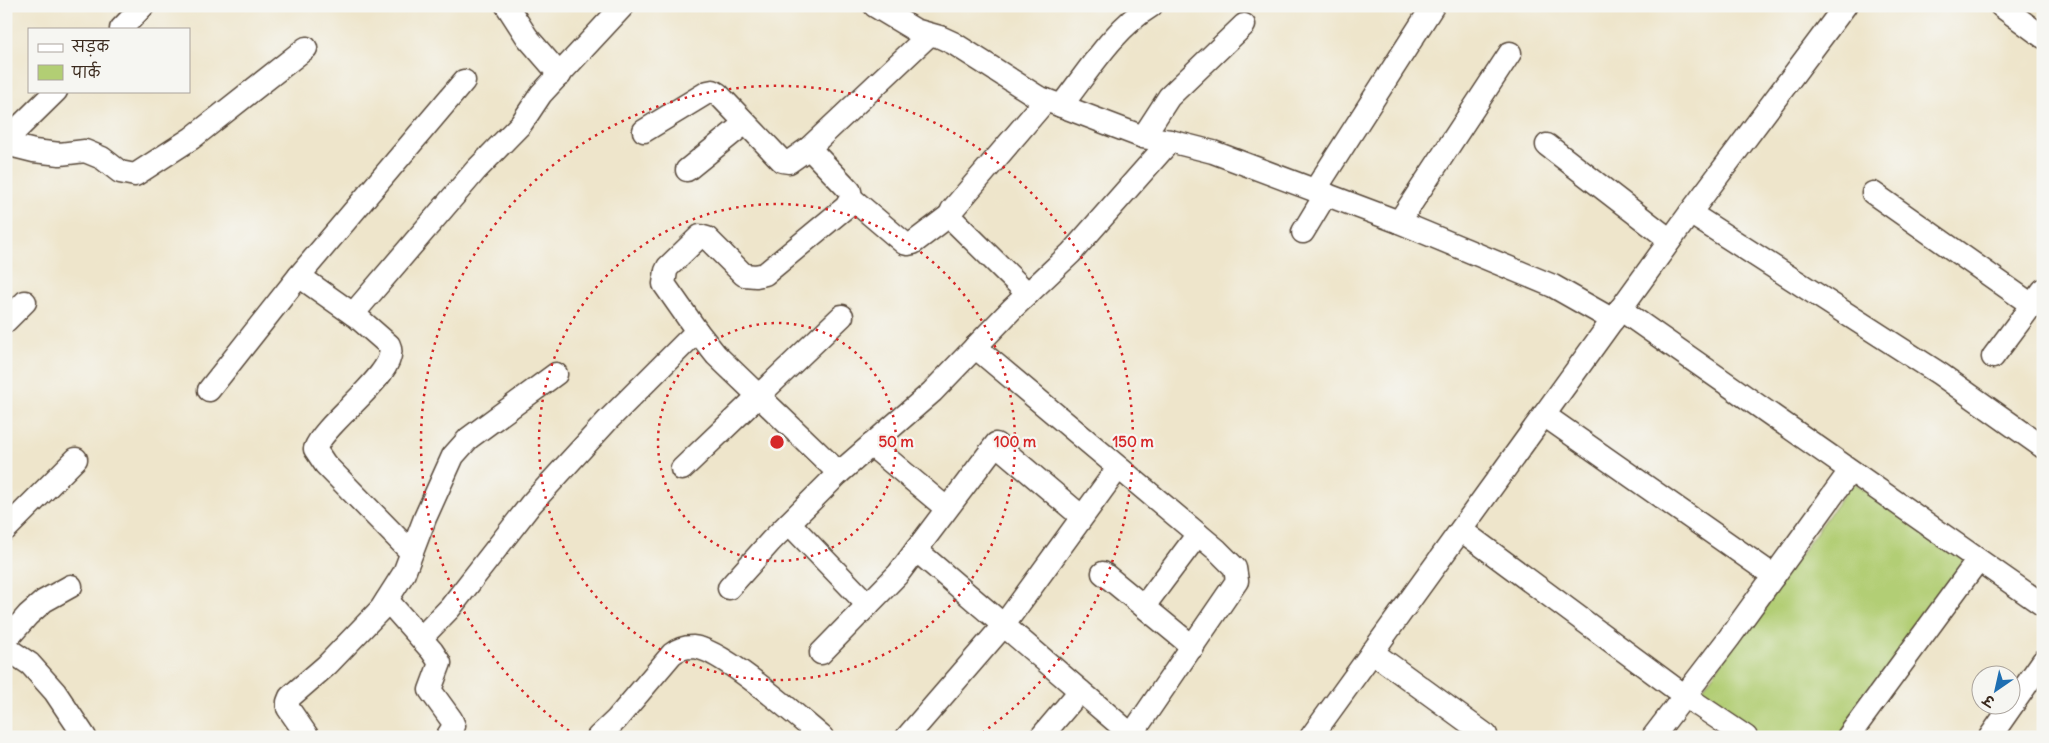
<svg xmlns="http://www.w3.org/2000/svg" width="2049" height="743" font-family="Delius,'Playpen Sans Deva',sans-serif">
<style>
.green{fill:#b2ce74;stroke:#767c49}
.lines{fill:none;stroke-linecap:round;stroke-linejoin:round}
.minor-casing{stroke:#564638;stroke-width:25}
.minor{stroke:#fff;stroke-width:22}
.ring{fill:none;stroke:#d62828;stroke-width:2.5;stroke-dasharray:2.5 5}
.centre{fill:#d62828;stroke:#f6f6f2;stroke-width:2.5}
.ring-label{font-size:15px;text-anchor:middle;font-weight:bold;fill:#d62828;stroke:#f6f6f2;stroke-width:4.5;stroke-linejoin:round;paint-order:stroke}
</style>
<rect width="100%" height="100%" fill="#f6f6f2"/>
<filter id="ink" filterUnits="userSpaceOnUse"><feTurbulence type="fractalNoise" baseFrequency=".02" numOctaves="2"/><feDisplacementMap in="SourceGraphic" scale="10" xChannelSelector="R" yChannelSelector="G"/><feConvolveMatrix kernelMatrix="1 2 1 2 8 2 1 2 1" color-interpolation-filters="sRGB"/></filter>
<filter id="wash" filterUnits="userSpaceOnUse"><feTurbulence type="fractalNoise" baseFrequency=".0096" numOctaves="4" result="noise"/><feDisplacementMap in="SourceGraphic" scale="20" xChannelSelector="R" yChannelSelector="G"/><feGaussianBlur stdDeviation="1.12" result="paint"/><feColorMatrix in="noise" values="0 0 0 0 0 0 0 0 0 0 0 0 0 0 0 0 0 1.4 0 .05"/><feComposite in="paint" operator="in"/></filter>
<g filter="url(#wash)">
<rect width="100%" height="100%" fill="#eee5cb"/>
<!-- green -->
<polygon class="green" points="1853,482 1968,561 1842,737 1757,737 1701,699 1701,691"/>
</g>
<g filter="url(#ink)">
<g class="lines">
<defs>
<g id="minor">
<polyline points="507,6 527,37 560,75"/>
<polyline points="875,6 915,30 940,37 953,43 1038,97 1143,137 1170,141 1213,152 1399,222 1553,286 1613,320"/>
<polyline points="2001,6 2043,37"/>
<polyline points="121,29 143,6"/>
<path d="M 1061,106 C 1088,72 1113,29 1151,6"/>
<polyline points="644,131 708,92 713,91 718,94 782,161 789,162 809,148 929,35"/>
<polyline points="1143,137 1169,97 1244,25"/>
<polyline points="6,140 56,91"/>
<polyline points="6,144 34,151 60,154 85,151 102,158 120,172 135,175 192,138 306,48"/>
<polyline points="1547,145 1670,240"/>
<polyline points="687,170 745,123"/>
<polyline points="1315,190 1433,6"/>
<polyline points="1873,193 2032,305"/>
<polyline points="851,198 904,243 908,244 913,243 950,215"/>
<polyline points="1690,213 1940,374 2043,447"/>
<polyline points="1399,222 1510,53"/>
<polyline points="1303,232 1326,194"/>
<path d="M 299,276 L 357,317 L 389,345 C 402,371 325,421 315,449 L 325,464 L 411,552"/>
<polyline points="1028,294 952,219 950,215 952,210 1046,100"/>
<polyline points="1620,309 2043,605"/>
<polyline points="353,314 476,170 521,124 541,94 623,6"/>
<polyline points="6,321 25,302"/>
<polyline points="697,331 664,284 666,271 668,267 700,236 707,238 744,275 756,276 765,274 846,207 851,198 850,191 809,148"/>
<polyline points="975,347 1217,550 1235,568 1237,581 1130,737"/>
<polyline points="1993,357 2043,290"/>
<polyline points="209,390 299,276 464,81"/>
<polyline points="1544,415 1774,576"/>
<polyline points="871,445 946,508"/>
<polyline points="682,469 842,316"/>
<polyline points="789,523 868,605"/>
<polyline points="6,529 76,459"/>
<polyline points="1461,530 1685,696 1746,737"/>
<polyline points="916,550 1134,737"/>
<polyline points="1103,573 1193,647"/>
<polyline points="729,588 771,541 839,473 932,392 1013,308 1071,253 1170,141"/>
<polyline points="387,600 432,651 440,663 430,690 451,719 454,726 447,737"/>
<polyline points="1144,606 1198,534"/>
<polyline points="421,638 450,608 531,504 608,420 697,331 716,355 839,473"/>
<polyline points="6,640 28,615 44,601 71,586"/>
<polyline points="6,648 30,664 55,692 85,737"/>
<polyline points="1372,652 1486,735"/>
<polyline points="821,653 898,574 996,444 1082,517"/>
<polyline points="308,737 288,708 288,702 290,697 327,665 381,609 404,573 425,518 453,456 469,438 556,374"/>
<path d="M 598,737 L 616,720 L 672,654 C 678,649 685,647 693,647 C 721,648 798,717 822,737"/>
<polyline points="907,737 1003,626 1118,468"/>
<polyline points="1041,737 1080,691"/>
<polyline points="1311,737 1690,213 1845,6"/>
<polyline points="1653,737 1729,638 1850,471"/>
<polyline points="1848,737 1978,560"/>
<polyline points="1990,737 2043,661"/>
</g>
</defs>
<!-- minor casing -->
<use href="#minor" class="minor-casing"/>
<!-- minor -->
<use href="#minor" class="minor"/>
</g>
</g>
<!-- distance rings -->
<g class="ring">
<circle cx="777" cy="442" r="119"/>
<circle cx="777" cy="442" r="238"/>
<path d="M575 735A356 356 0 1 1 979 735"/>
</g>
<circle cx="777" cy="442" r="8" class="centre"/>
<g class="ring-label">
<text x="896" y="447">50 m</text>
<text x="1015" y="447">100 m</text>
<text x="1133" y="447">150 m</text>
</g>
<!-- margin -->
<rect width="2049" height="743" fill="none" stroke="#f6f6f2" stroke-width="25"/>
<!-- legend -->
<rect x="28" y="28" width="162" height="65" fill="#f6f6f2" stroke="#aba49d"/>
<rect x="38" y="44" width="25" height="8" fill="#ffffff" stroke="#aba49d"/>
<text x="72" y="52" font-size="15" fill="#3b2a1e">सड़क</text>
<rect x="38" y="65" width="25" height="15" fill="#b2ce74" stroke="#aba49d"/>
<text x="72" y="78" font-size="15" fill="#3b2a1e">पार्क</text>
<!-- north arrow -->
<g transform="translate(1996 690) rotate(214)"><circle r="24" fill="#f6f6f2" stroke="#aba49d"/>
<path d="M0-4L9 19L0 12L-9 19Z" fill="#1f6fb2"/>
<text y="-8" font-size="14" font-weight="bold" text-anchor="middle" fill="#3b2a1e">उ</text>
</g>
</svg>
